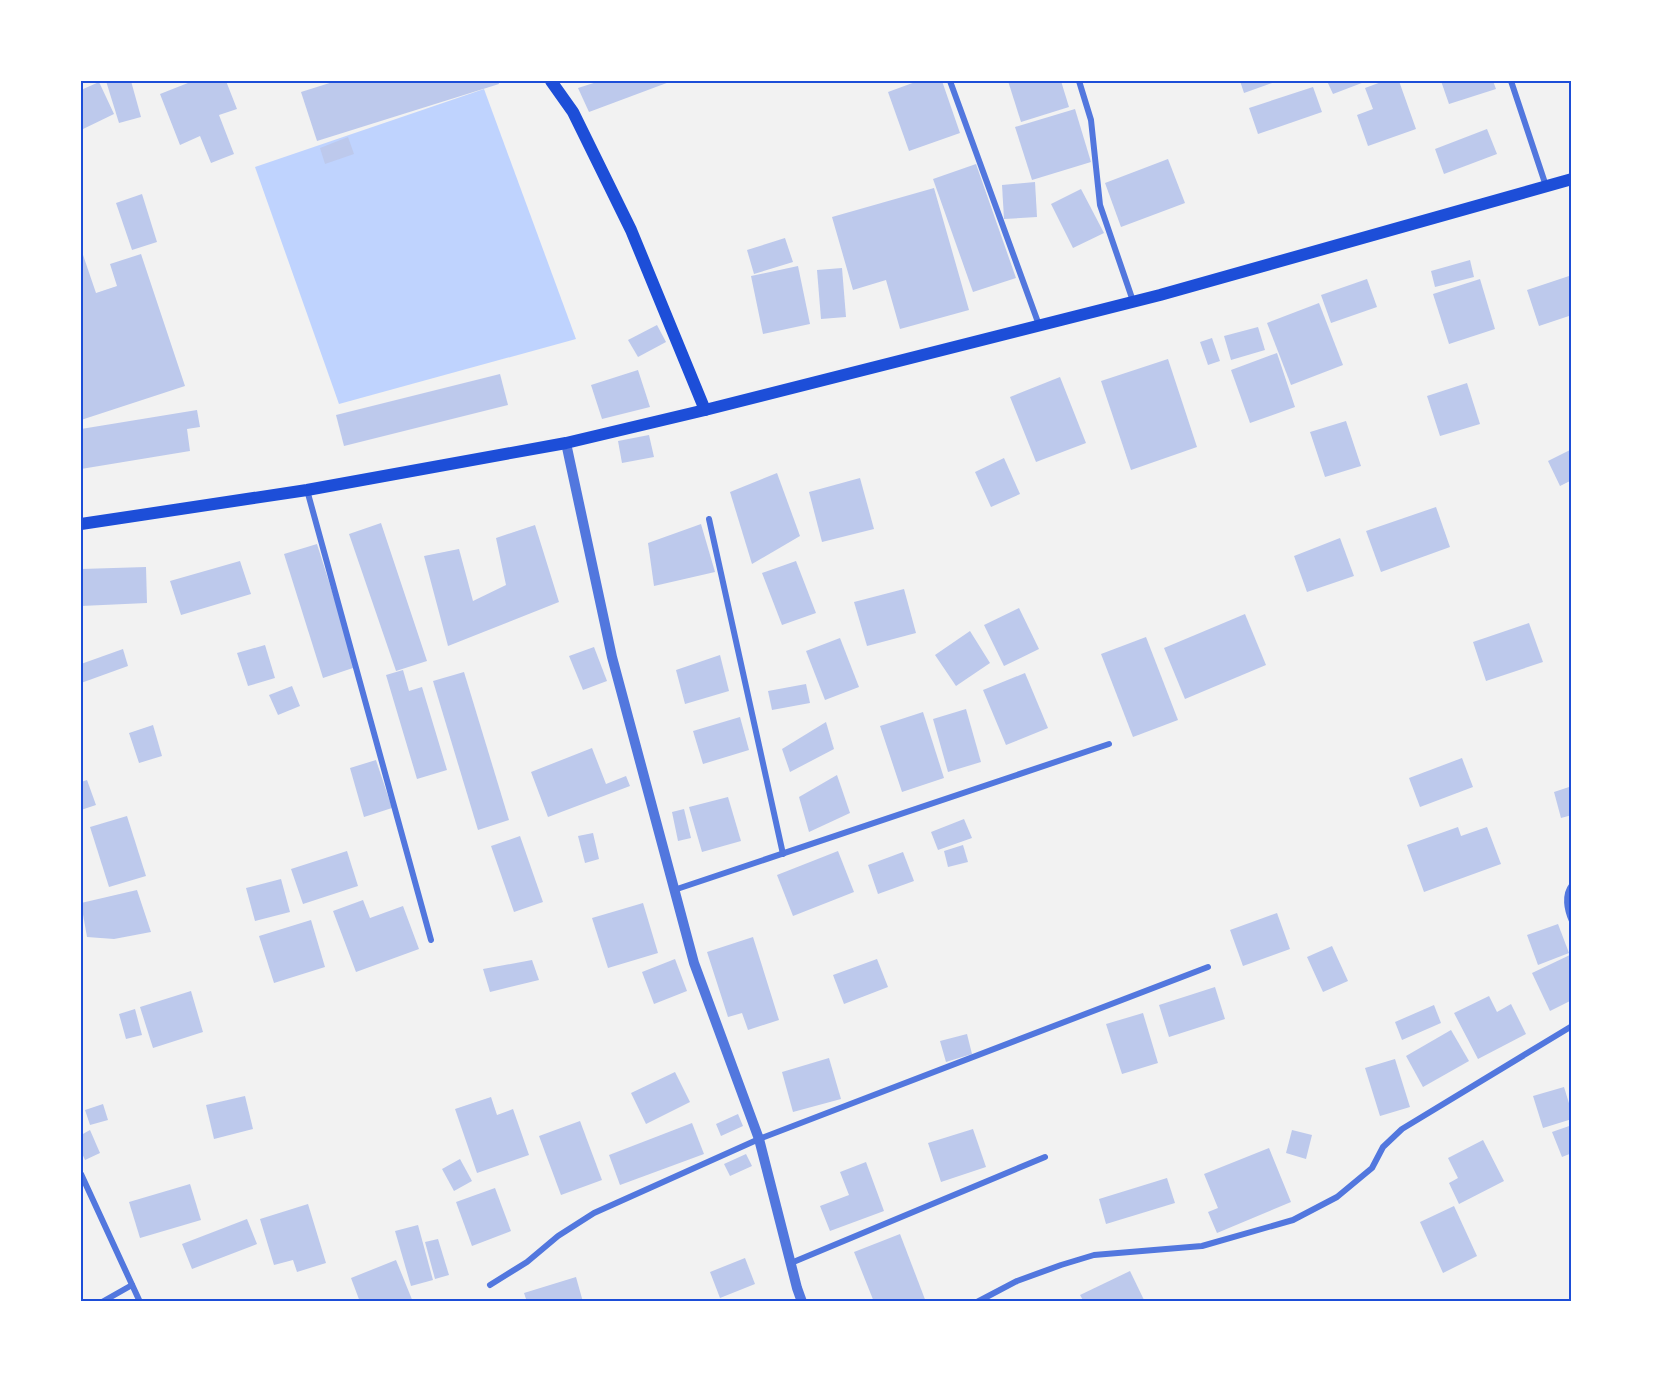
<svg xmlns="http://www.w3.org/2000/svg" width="1653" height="1383" font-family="'PT Sans',sans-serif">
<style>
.water{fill:#bfd3fe}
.building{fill:#bdc9ec}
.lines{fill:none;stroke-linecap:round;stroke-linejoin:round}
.minor{stroke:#5277de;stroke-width:6}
.tertiary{stroke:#5277de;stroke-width:10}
.secondary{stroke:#1d4ed8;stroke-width:12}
.neatline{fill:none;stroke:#1d4ed8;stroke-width:2}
</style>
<rect width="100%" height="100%" fill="#f2f2f2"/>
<!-- water -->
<polygon class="water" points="484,89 576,339 339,404 255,167"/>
<!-- building -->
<g class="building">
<polygon points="106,81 131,81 141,117 119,123"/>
<polygon points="193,81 226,81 237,109 219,115 234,154 211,163 200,136 180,145 160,94"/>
<polygon points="336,81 498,81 499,84 317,141 301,92"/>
<polygon points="600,81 672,81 589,112 578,88"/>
<polygon points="918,81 942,81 960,133 909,151 888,92"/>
<polygon points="1008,81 1061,81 1069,107 1021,122"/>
<polygon points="1240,81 1278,81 1244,93"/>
<polygon points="1327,81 1367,81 1333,94"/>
<polygon points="1384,81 1399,81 1416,129 1368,146 1357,115 1373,109 1365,88"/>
<polygon points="1441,81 1493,81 1496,89 1449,104"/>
<polygon points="99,82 114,114 81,130 81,90"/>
<polygon points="1313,87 1322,112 1258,134 1249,108"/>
<polygon points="1075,109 1091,162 1032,180 1015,127"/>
<polygon points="1487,129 1497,154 1444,174 1435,149"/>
<polygon points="348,137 354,154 325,164 320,148"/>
<polygon points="1168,159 1185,203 1121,227 1105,183"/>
<polygon points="976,164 1016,278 973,292 933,179"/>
<polygon points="1035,182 1037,217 1004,219 1002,185"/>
<polygon points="934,188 969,310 900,329 886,280 853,290 832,217"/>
<polygon points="1081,189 1104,233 1073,248 1051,204"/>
<polygon points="142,194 157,242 132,250 116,203"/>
<polygon points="785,238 793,262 754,274 747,250"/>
<polygon points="81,249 96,293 117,286 110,264 141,254 185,386 81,420"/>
<polygon points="1470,260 1474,277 1435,287 1431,271"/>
<polygon points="798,266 810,324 763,334 751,276"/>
<polygon points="842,268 846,317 821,319 817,270"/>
<polygon points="1572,275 1572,315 1539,326 1527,290"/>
<polygon points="1367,279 1377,307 1331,323 1321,295"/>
<polygon points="1480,279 1495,329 1449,344 1433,294"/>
<polygon points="1319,303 1343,365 1291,385 1267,323"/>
<polygon points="657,325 666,342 638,357 628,340"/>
<polygon points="1258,327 1265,350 1231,360 1224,336"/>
<polygon points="1212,338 1220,361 1208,365 1200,342"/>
<polygon points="1277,353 1295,407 1250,423 1231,370"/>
<polygon points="1168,359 1197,447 1131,470 1101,381"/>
<polygon points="638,370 650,407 602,419 591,385"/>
<polygon points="500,374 508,405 344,446 336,415"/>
<polygon points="1060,377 1086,443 1036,462 1010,397"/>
<polygon points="1467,383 1480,424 1440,436 1427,396"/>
<polygon points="197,410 200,427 187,429 190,451 81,469 81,429"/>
<polygon points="1346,421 1361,466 1325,477 1310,432"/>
<polygon points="649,435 654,457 622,463 618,441"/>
<polygon points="1572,449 1572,480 1560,486 1548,461"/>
<polygon points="1004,458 1020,494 991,507 975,472"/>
<polygon points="777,473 800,536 752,564 730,492"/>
<polygon points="860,478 874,529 822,542 809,492"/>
<polygon points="1436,507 1450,547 1381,572 1366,531"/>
<polygon points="381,523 427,661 396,671 349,534"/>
<polygon points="701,524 715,572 654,586 648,543"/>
<polygon points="535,525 559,602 448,646 424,556 459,549 473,601 506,585 496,538"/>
<polygon points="1340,538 1354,576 1307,592 1294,556"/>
<polygon points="317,544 356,667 323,678 284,554"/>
<polygon points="240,561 251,594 181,615 170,581"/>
<polygon points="796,561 816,613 782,625 762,573"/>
<polygon points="146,567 147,603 81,606 81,569"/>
<polygon points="904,589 916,633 867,646 854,602"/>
<polygon points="1019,608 1039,649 1004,666 984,625"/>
<polygon points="1245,614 1266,665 1185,699 1164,648"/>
<polygon points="1529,623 1543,662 1486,681 1473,642"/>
<polygon points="970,631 990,663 956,686 935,655"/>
<polygon points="1146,637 1178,720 1133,737 1101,654"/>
<polygon points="840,638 859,687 825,700 806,651"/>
<polygon points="265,645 275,678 248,686 237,653"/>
<polygon points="594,647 607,681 583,690 569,656"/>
<polygon points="123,649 128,666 81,683 81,664"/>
<polygon points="720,655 729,691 685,704 676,670"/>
<polygon points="403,670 409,691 422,687 447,770 417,779 386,675"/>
<polygon points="464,672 509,820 478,830 433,681"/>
<polygon points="1025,673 1048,728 1006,745 983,690"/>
<polygon points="806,684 810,703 772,710 768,691"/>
<polygon points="292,686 300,706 278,715 269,695"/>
<polygon points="966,709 981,762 948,772 933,719"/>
<polygon points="923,712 944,778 902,792 880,726"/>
<polygon points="740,717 749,750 703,764 693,731"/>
<polygon points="826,722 834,749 790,772 782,749"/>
<polygon points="153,725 162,756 139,763 129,733"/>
<polygon points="592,748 606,784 626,776 630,786 548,817 531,772"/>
<polygon points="1462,758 1473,787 1420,807 1409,778"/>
<polygon points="376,760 392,808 364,817 350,768"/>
<polygon points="837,775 850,813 809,832 799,797"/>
<polygon points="87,780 96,805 81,810 81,782"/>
<polygon points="1572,786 1572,815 1561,818 1554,792"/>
<polygon points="728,797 741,841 702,852 689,807"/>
<polygon points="684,809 691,838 678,841 672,812"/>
<polygon points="127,816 146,876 109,887 90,827"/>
<polygon points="964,819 972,838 938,850 931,832"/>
<polygon points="1458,827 1461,836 1487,827 1501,864 1424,892 1407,845"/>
<polygon points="593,833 599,859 585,863 578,836"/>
<polygon points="520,836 543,902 514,912 491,846"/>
<polygon points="963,845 968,862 948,867 944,851"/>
<polygon points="347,851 358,886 303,904 291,869"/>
<polygon points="838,851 854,892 793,916 777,875"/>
<polygon points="903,852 914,881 878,894 868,865"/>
<polygon points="281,879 290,912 255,921 246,888"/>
<polygon points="137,890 151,932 114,939 87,937 81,903"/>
<polygon points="363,900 370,918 403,906 419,949 356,972 333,911"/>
<polygon points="643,903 658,953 608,968 592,918"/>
<polygon points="1277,913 1290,949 1243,966 1230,930"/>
<polygon points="311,920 325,967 274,983 259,936"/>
<polygon points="1558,924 1569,953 1538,965 1527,935"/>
<polygon points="753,937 779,1020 748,1030 742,1013 728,1017 707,952"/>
<polygon points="1332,946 1348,981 1323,992 1307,957"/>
<polygon points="1572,954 1572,1000 1550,1011 1532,973"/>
<polygon points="675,959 687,991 654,1004 642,972"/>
<polygon points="877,959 888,987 844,1004 833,975"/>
<polygon points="532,960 539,980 490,992 483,969"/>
<polygon points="1215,987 1225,1019 1169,1037 1159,1005"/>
<polygon points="191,991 203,1032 153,1048 140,1007"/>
<polygon points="1489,996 1497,1012 1511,1004 1526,1034 1478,1059 1454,1013"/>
<polygon points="1434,1005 1441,1023 1402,1040 1395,1022"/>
<polygon points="135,1009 142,1035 126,1039 119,1014"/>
<polygon points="1143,1013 1158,1063 1122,1074 1106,1024"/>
<polygon points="1451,1030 1469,1061 1423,1087 1406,1056"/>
<polygon points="967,1034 972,1054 946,1062 940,1041"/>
<polygon points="829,1058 841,1099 793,1112 782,1072"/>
<polygon points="1395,1059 1410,1107 1380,1116 1365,1068"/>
<polygon points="675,1072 690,1102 646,1124 631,1093"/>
<polygon points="1564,1087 1572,1113 1572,1119 1543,1128 1533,1096"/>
<polygon points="245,1096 253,1129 214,1139 206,1105"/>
<polygon points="491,1097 497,1115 513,1109 529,1155 477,1173 455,1109"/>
<polygon points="103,1104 108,1120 90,1125 85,1110"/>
<polygon points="738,1114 743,1126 721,1136 716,1124"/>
<polygon points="580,1121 602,1180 561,1195 539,1136"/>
<polygon points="692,1123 704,1154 620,1185 609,1155"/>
<polygon points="1572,1125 1572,1153 1562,1157 1552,1132"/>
<polygon points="973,1129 986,1167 941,1182 928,1143"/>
<polygon points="90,1130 100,1153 85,1160 81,1151 81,1135"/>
<polygon points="1292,1130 1312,1135 1306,1159 1286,1153"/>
<polygon points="1483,1140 1504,1181 1459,1204 1449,1183 1458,1178 1448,1158"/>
<polygon points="1269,1148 1291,1202 1217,1233 1208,1212 1218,1208 1204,1174"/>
<polygon points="746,1154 752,1166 730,1176 724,1164"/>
<polygon points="460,1159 472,1181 454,1191 442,1169"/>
<polygon points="866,1162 884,1211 830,1231 820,1206 849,1195 840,1172"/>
<polygon points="1167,1178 1175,1203 1106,1224 1099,1199"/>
<polygon points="190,1184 201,1220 140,1238 129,1202"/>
<polygon points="495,1188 511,1231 472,1246 456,1202"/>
<polygon points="308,1204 326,1263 297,1272 293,1260 274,1265 260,1219"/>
<polygon points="1454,1206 1477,1256 1443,1273 1420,1222"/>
<polygon points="247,1219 257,1244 192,1269 182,1244"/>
<polygon points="418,1225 433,1280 411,1286 395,1231"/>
<polygon points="900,1234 926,1302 874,1302 854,1252"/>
<polygon points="438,1239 449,1275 435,1279 425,1242"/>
<polygon points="745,1258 755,1284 720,1298 710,1272"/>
<polygon points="396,1260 413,1302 360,1302 351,1278"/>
<polygon points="1130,1271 1145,1302 1084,1302 1080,1295"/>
<polygon points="576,1277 583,1302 527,1302 524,1293"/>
</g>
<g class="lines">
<!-- minor -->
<g class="minor">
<polyline points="950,81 1039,325"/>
<polyline points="1079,81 1091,120 1100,205 1133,301"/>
<polyline points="1511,81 1546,186"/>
<polyline points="307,490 431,940"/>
<polyline points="709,519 783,854"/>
<path d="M 1572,885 C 1564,895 1567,910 1572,921"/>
<polyline points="674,890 1109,744"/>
<polyline points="81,1174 140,1302"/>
<polyline points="791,1263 1045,1157"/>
<polyline points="490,1285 527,1262 558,1236 594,1213 759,1139 1208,967"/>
<polyline points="102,1302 132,1285"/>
<polyline points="977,1302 1017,1281 1061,1265 1094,1255 1202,1246 1293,1220 1337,1197 1372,1168 1383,1147 1402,1129 1572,1026"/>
</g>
<!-- tertiary -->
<polyline class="tertiary" points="566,443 612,657 694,963 759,1139 797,1288 802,1302"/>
<!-- secondary -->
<g class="secondary">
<polyline points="551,81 573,112 631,230 705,410"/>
<polyline points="81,524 307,490 566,443 705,410 1160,295 1572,179"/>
</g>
</g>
<!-- border -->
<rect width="1653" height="1383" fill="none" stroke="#ffffff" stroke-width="165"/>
<rect x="82" y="82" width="1488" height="1218" class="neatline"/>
</svg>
